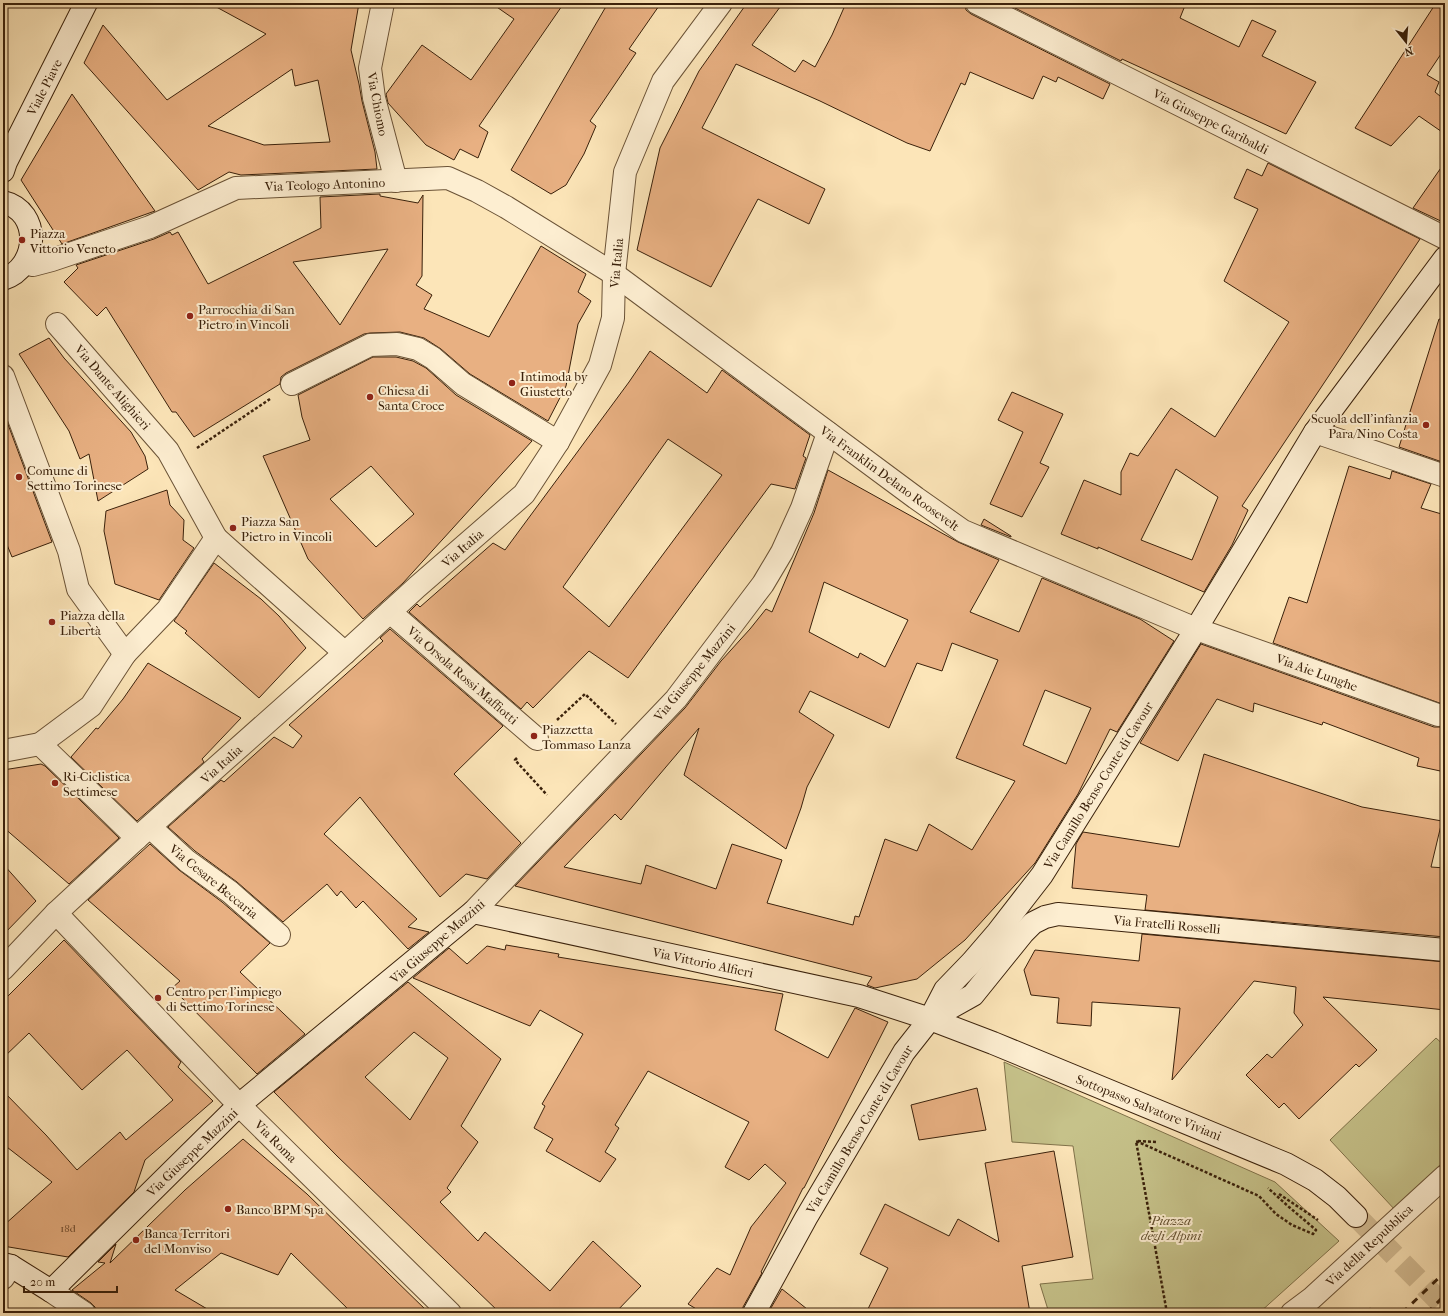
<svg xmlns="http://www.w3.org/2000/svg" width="1448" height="1316" viewBox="0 0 1448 1316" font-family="'IM FELL French Canon',serif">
	<rect width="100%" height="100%" fill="#fce5b8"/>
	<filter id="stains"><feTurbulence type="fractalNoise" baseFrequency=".005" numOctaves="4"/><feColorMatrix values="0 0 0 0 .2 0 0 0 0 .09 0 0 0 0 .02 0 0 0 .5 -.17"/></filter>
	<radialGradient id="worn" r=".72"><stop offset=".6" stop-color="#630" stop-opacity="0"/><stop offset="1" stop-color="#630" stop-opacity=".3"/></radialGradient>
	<g fill="#c6c28a" stroke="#80724a">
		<path d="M1436 1038 1445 1046V1163L1396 1211 1330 1140Z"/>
		<path d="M1004 1062 1275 1182 1339 1241 1259 1313H1049L1040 1284 1093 1279 1073 1146 1012 1142Z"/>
	</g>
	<g fill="#e8b082" stroke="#3a210b" fill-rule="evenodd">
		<path d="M209 3H359L351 50 359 84 362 101 375 152 377 169 241 175 229 172 198 190 84 63 103 25 167 100 266 34ZM292 69 295 86 318 80 330 142 264 145 208 126Z"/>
		<path d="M491 3H564L479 126 488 132 478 158 460 149 454 160 426 145 388 103 386 94 422 45 471 80 514 19Z"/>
		<path d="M608 3H661L629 49 636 53 590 121 596 126 584 154 566 185 551 194 511 170Z"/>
		<path d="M747 3H783L752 45 795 72 803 60 815 67 832 35 846 3H965L966 10 971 14 1110 84 1103 99 1058 77 1056 82 1043 76 1033 99 970 72 965 85 961 83 930 151 907 143 820 101 736 64 702 128 825 189 809 224 758 199 711 287 637 250 660 148 699 71Z"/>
		<path d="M1005 3H1186L1180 18 1239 47 1252 20 1276 31 1262 56 1316 82 1286 134 1122 59 1121 61Z"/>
		<path d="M1436 3H1445V48L1427 75 1439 82 1435 92 1445 100V134L1419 116 1391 146 1355 128Z"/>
		<path d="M72 94 155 211 62 244 21 180Z"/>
		<path d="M1445 162V223L1413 208Z"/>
		<path d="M1268 163 1420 239 1242 506 1248 510 1232 545 1204 592 1098 547V549L1061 534 1084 480 1121 495V472L1130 453 1138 456 1171 408 1215 437 1289 322 1224 281 1258 209 1234 198 1247 169 1262 176ZM1176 469 1218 497 1192 560 1141 540Z"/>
		<path d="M380 194V196L418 203 423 195 422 276 416 285 432 295 424 309 489 337 541 246 586 274 578 292 591 301 578 324 566 386 548 421 470 374 441 349 424 338 400 332 370 333 364 334 286 373 281 377 280 384 194 437 176 412H172L106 307 97 316 64 282 78 268 76 265 154 239 170 232 172 235 178 232 208 284 321 228 320 197ZM388 249 340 325 293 262Z"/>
		<path d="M1439 319 1445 320V463L1399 447Z"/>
		<path d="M49 338 64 358 131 432 145 456 148 469 98 501 89 454 80 459 69 431 19 354Z"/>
		<path d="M650 351 707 393 722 370 810 435 803 456 806 458 795 489 771 484 628 678 589 651 533 708 527 702 521 709 409 612 417 604 420 607 493 543 505 550 629 382ZM668 439 722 475 609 627 563 587Z"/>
		<path d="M373 357H396L413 361 426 368 456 395 532 441 403 583 363 619 308 559 263 456 310 440 302 417 298 395ZM371 466 414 514 376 547 330 499Z"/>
		<path d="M1012 392 1063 414 1040 463 1049 467 1022 517 990 504 1023 432 998 420Z"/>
		<path d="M3 411 52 542 12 557 3 535Z"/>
		<path d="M1349 466 1390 479 1392 471 1431 484 1421 508 1445 515V705L1273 643 1289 597 1307 603Z"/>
		<path d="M828 470 958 542 999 560 970 612 1019 632 1042 578 1140 619 1174 641 1117 732 1110 729 1078 794 1035 863 965 940 917 979 875 988 867 985 872 977 515 886 685 708 721 661 750 629 766 609 772 612 814 513ZM824 582 908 620 885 667 860 653 858 658 809 632ZM952 643 998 660 956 758 1015 781 972 850 929 824 917 851 885 839 859 917 855 916 853 925 767 903 782 860 732 844 716 889 646 865 641 884 564 867 615 814 621 820 699 728 684 775 786 849 801 808 807 787 834 735 799 712 810 691 889 728 917 663 942 671ZM1045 690 1091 708 1066 764 1023 745Z"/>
		<path d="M167 490 170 505 184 520 183 540 194 548 159 600 115 584 104 531 106 511Z"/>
		<path d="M984 519 1011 536V537L981 525Z"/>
		<path d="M214 563 261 599 279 616 306 648 259 698 185 633 187 631 174 621Z"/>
		<path d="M390 629 503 726 454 774 521 843 487 879 466 874 440 897 360 797 324 834 417 919 408 927 429 932 408 949 363 901 356 908 341 891 337 896 327 884 283 922 237 882 195 851 168 827 221 780 224 782 274 737 293 748 302 736 289 725 383 641 380 638Z"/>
		<path d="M1201 644 1434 727H1440L1445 725V772L1417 766 1419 758 1323 722 1322 725 1254 703 1253 712 1217 699 1178 761 1140 743Z"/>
		<path d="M148 663 241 718 202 759 204 762 137 821 71 757 96 728 98 729 123 699Z"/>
		<path d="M1204 754 1362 807 1442 821 1431 867 1445 868V937L1145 910 1147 895 1072 888 1076 844 1083 832 1179 847Z"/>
		<path d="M41 764 45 766 119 838 69 884 3 827V770Z"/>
		<path d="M150 844 179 870 222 902 270 943 240 972 305 1034 257 1074 172 988 180 981 88 900Z"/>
		<path d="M3 864 36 901 3 935Z"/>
		<path d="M1142 934 1445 962V1010L1323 997 1377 1050 1359 1067 1356 1064 1299 1119 1284 1103 1279 1108 1246 1075 1267 1054 1272 1058 1303 1025 1294 1013 1296 987 1254 981 1172 1080 1180 1008 1092 1002 1091 1026 1057 1023 1059 998 1031 995 1024 970 1035 950 1139 961Z"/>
		<path d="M64 940 181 1062 178 1067 213 1101 145 1160 134 1192 68 1257 3 1246V1226L52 1182 3 1144V1091L46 1135 77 1170 120 1132 126 1140 173 1100 127 1050 82 1090 29 1033 3 1058V1001Z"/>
		<path d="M506 945 559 954 558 957 783 994 775 1030 828 1058 855 1008 888 1022 804 1188H803L761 1272 762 1273 743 1307 742 1313H703L688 1304 717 1268 730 1275 751 1227 786 1183 765 1164 749 1180 725 1167 749 1122 648 1071 615 1125 619 1128 605 1152 616 1159 600 1182 546 1151 553 1139 534 1128 545 1106 542 1104 583 1034 540 1010 530 1026 413 978 449 948 467 964 487 946 505 950Z"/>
		<path d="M408 982 501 1059 461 1126 478 1142 447 1188 451 1192 440 1202 478 1241 485 1232 550 1291 593 1241 641 1286 615 1313H500L337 1156 274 1092ZM414 1032 448 1058 410 1120 365 1077Z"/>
		<path d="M977 1088 986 1130 919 1140 911 1105Z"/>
		<path d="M243 1139 307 1194 429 1313H352L291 1253 278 1275 221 1253 175 1290 214 1313H96L95 1307 91 1303 72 1290 105 1263 98 1262 116 1244 110 1263 185 1190Z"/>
		<path d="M1054 1151 1073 1257 1022 1266 1030 1313H866L888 1268 860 1254 885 1204 949 1236 958 1219 999 1242 985 1163Z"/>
		<path d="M782 1289 812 1313H768Z"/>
	</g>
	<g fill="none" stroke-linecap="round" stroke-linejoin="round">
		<path stroke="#d5be95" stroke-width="22" stroke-dasharray="22 11" stroke-linecap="butt" d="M1356 1216 1445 1307"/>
		<g stroke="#6a5236" stroke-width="24">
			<g id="street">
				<path d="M383 3 370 68 374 98 396 181"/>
				<path d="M977 3 1445 238"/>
				<path d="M25 263 33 265 52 260 150 227 236 188 448 178 477 191 506 207 614 274 916 498 963 531 1196 629 1438 715"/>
				<path d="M3 376 69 551 78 589 125 654"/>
				<path d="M292 384 370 345 397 344 418 349 433 358 463 384 558 442"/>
				<path d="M1315 432 1445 476"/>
				<path d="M216 538 345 653"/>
				<path d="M390 612 537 739"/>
				<path d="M40 744 137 838"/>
				<path d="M3 751 40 744 91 706 125 654 168 609 216 538 168 451 57 324"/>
				<path d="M150 827 187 861 230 892 279 935"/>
				<path d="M473 912 676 699 763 584 782 552 802 508 828 433"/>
				<path d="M56 913 239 1105 450 1313"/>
				<path d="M3 969 56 913 137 838 345 653 417 587 524 494 558 442 600 365 613 318 614 274 625 172 663 81 721 3"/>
				<path d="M3 1278 11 1266"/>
				<path d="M51 1291 84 1313"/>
				<path d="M1292 1313 1312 1298 1445 1176"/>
			</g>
		</g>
		<g stroke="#3a210b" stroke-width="24">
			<g id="secondary">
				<path d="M3 171 6 162 86 3"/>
				<path d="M3 202C42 211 39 268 3 279"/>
				<path d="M930 1019 973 995 1023 933 1033 923 1045 917 1058 914 1445 950"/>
				<path d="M3 1264 11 1266 51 1291 239 1105 473 912 859 996 930 1019 993 1043 1286 1164 1315 1180 1337 1197 1356 1216"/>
				<path d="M754 1313 806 1218 904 1052 930 1019 945 990 972 962 997 933 1042 875 1196 629 1315 432 1445 258"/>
			</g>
		</g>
		<g stroke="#3a210b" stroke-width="2.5" stroke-dasharray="3 2" stroke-linecap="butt">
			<path d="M197 448 270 399"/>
			<path d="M557 720 585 694 616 724"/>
			<path d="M517 758 515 760 547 795"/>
			<path d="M1138 1141 1157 1142"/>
			<path d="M1279 1194 1318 1220"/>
			<path d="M1167 1313 1136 1141 1259 1196 1276 1214 1292 1225 1313 1234 1316 1230 1289 1207 1268 1188"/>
			<path d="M1365 1313 1370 1309 1374 1313"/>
		</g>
		<use href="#street" stroke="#fdeed1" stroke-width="22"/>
		<use href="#secondary" stroke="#fdeed1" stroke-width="22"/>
		<g stroke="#3a210b" stroke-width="3" stroke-dasharray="7 7" stroke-linecap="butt">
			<path d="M1402 1313 1445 1272"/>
			<path d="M1427 1313 1445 1295"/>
		</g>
	</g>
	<g fill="#8f2418" stroke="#fdeed1" stroke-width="1.5">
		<circle cx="22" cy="240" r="4"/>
		<circle cx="190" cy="316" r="4"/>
		<circle cx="512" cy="383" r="4"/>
		<circle cx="370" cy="397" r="4"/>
		<circle cx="1426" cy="425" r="4"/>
		<circle cx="19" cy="477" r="4"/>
		<circle cx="233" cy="528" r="4"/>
		<circle cx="52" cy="622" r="4"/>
		<circle cx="534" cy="736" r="4"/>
		<circle cx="55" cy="783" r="4"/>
		<circle cx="158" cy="998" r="4"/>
		<circle cx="228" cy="1209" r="4"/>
		<circle cx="136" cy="1240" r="4"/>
	</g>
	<g text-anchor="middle" stroke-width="4" stroke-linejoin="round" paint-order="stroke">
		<g font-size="11" fill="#664529">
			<text x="68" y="1232">18d</text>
		</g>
		<g font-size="13" fill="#3a210b" stroke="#fdeed1">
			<text transform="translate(44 87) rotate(-63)" y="5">Viale Piave</text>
			<text transform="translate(378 104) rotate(79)" y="5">Via Chiomo</text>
			<text transform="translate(1211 121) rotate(27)" y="5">Via Giuseppe Garibaldi</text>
			<text transform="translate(325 184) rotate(-2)" y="5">Via Teologo Antonino</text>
			<text transform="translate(616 263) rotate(-85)" y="5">Via Italia</text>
			<text transform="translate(113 387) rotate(49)" y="5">Via Dante Alighieri</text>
			<text transform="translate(890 478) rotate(36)" y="5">Via Franklin Delano Roosevelt</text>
			<text transform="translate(462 548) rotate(-41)" y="5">Via Italia</text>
			<text transform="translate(694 672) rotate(-51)" y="5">Via Giuseppe Mazzini</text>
			<text transform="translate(1317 672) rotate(20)" y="5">Via Aie Lunghe</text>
			<text transform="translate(463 675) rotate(41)" y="5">Via Orsola Rossi Maffiotti</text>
			<text transform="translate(221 764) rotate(-42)" y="5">Via Italia</text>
			<text transform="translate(1098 785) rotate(-58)" y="5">Via Camillo Benso Conte di Cavour</text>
			<text transform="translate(214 881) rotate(39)" y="5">Via Cesare Beccaria</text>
			<text transform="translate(1167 924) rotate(5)" y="5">Via Fratelli Rosselli</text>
			<text transform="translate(437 941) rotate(-41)" y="5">Via Giuseppe Mazzini</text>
			<text transform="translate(703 962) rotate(12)" y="5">Via Vittorio Alfieri</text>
			<text transform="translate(1149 1107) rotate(22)" y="5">Sottopasso Salvatore Viviani</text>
			<text transform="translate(859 1129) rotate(-59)" y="5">Via Camillo Benso Conte di Cavour</text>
			<text transform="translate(276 1141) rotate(45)" y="5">Via Roma</text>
			<text transform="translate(192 1152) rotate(-44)" y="5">Via Giuseppe Mazzini</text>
			<text transform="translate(1369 1245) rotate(-43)" y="5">Via della Repubblica</text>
		</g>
		<g font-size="13" fill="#3a210b" stroke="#fdeed1" text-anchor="start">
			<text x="30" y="238">Piazza<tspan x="30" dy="15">Vittorio Veneto</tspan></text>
			<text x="198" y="314">Parrocchia di San<tspan x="198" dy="15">Pietro in Vincoli</tspan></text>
			<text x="520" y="381">Intimoda by<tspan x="520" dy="15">Giustetto</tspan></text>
			<text x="378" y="395">Chiesa di<tspan x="378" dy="15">Santa Croce</tspan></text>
			<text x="1418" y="423" text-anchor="end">Scuola dell'infanzia<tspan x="1418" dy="15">Para/Nino Costa</tspan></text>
			<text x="27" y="475">Comune di<tspan x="27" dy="15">Settimo Torinese</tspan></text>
			<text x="241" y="526">Piazza San<tspan x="241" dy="15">Pietro in Vincoli</tspan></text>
			<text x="60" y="620">Piazza della<tspan x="60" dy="15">Libertà</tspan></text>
			<text x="542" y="734">Piazzetta<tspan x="542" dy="15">Tommaso Lanza</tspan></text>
			<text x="63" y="781">Ri-Ciclistica<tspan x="63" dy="15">Settimese</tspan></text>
			<text x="166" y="996">Centro per l'impiego<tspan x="166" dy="15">di Settimo Torinese</tspan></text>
			<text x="236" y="1214">Banco BPM Spa</text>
			<text x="144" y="1238">Banca Territori<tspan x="144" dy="15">del Monviso</tspan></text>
		</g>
		<g font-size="13" font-style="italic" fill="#645131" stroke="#fdeed1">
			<text x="1171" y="1225">Piazza<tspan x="1171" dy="15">degli Alpini</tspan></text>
		</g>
	</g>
	<rect width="1448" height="1316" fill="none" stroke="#fce5b8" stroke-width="16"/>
	<rect x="4" y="4" width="1440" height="1308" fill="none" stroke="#3a210b" stroke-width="2"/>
	<rect x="8" y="8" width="1432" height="1300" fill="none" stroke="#3a210b"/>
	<g transform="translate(1406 42) rotate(163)" stroke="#fdeed1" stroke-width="3" paint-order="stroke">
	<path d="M0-3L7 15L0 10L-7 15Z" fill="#3a210b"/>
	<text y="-6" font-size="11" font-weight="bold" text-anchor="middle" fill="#3a210b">N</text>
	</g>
	<path d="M24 1286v6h93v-6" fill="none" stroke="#3a210b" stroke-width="2"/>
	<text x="30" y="1286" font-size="12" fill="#3a210b" stroke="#fdeed1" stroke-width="3" paint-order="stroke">20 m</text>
	<rect width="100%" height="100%" filter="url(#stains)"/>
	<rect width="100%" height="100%" fill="url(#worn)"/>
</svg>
